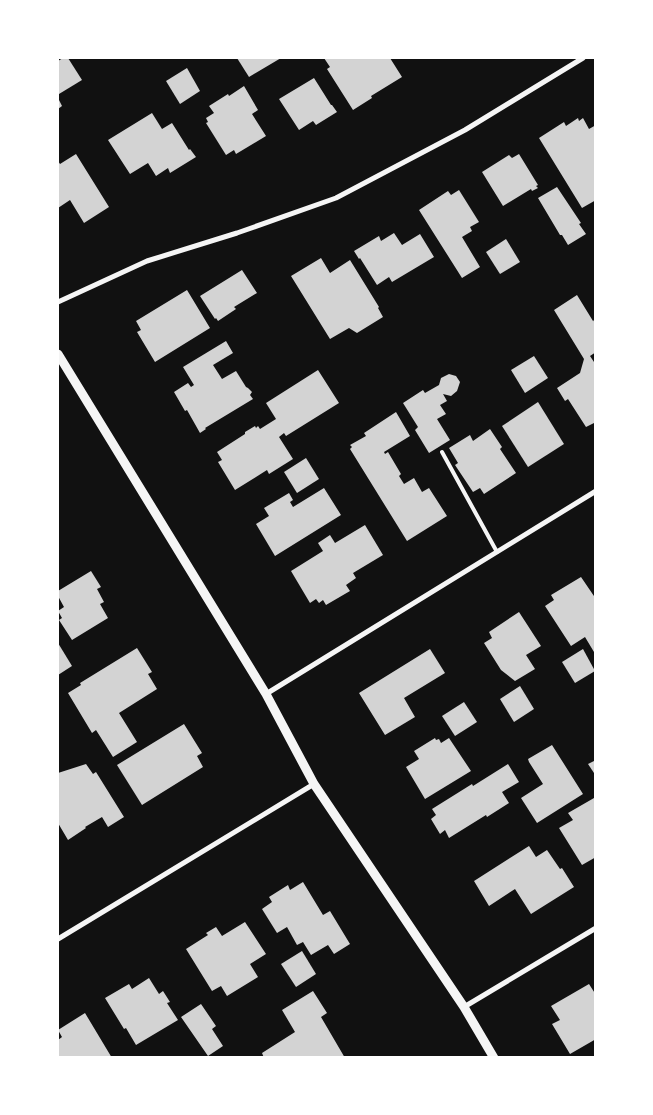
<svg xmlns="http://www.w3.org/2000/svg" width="653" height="1115" viewBox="0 0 653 1115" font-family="'Exo 2',sans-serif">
	<rect width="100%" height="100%" fill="#111"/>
	<g fill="#d3d3d3">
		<path d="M63 58H68L82 80 59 94 58 92V61Z"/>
		<path d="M237 58H281L249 77Z"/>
		<path d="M324 58H390L402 77 371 96 372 98 353 110 327 69 330 67Z"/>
		<path d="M187 68 200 91 180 104 166 81Z"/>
		<path d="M314 78 331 105H332L337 112 316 125 313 121 299 130 279 99Z"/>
		<path d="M244 86 258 110 252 114 266 136 236 154 234 150 226 155 206 123 208 122 206 118 214 113 209 106 228 94 229 96Z"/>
		<path d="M58 98 62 106 58 109Z"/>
		<path d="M152 113 162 129 172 123 189 150 190 149 196 157 170 173 168 168 156 176 148 163 130 174 108 140Z"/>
		<path d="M578 118 579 121 583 118 589 129 596 125V200L582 208 539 138 564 122 566 126Z"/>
		<path d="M76 154 109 207 84 223 70 200 58 208V161L60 164Z"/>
		<path d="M519 154 538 185 536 186 538 188 532 191 531 189 503 206 482 172 509 155 512 158Z"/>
		<path d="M557 187 581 223 579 224 586 234 568 245 562 235H560L538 198Z"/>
		<path d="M459 190 479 222 470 227 472 231 462 237 480 267 462 278 419 210 448 191 451 195Z"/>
		<path d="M394 233 402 245 420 234 434 257 392 282 389 277 377 285 360 258 359 259 354 251 379 236 381 241Z"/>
		<path d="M506 239 520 262 500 274 486 252Z"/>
		<path d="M321 258 330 273 350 260 379 307 378 308 383 317 357 333 349 328 330 339 291 276Z"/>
		<path d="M242 270 257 293 234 307 236 309 218 321 216 318 215 319 200 296Z"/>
		<path d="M187 290 210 328 155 362 137 332 141 330 136 321Z"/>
		<path d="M577 295 593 321V320L596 324V352L590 356 596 365V422L586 427 568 399 565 401 557 388 580 373 584 359 554 310Z"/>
		<path d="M226 341 233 353 213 365 222 379 236 371 246 387 248 388 252 392 250 395 253 399 205 428 206 429 200 433 187 410 185 411 174 392 188 383 191 387 194 385 183 367Z"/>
		<path d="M534 356 548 378 525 393 511 370Z"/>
		<path d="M318 370 339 403 286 436 284 433 279 437 293 459 269 474 267 470 235 490 218 462 222 460 217 452 245 434V432L255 426 256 428 258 426 260 429 276 419 266 403Z"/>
		<path d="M449 374 456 376 460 382 457 391 451 396 443 394 447 401 440 405 446 414 437 419 450 440 429 453 415 430 418 427 403 403 423 390 425 393 439 385 441 378Z"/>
		<path d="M538 402 564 444 528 467 502 426Z"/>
		<path d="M396 412 410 436 384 452 385 454 388 452 401 474 399 476 404 484 414 478 422 492 429 488 447 516 407 541 350 449 352 447 350 445 366 436 364 433Z"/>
		<path d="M490 429 502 447 500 449 516 473 484 494 480 488 473 492 455 465 458 463 449 448 470 435 473 441Z"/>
		<path d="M306 458 319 479 297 493 284 472Z"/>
		<path d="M324 488 341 515 275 556 256 524 269 516 264 508 289 493 293 500 290 502 293 507Z"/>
		<path d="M365 525 383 555 353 573 356 578 346 585 350 591 326 605 323 600 319 603 316 599 310 603 291 571 323 551 318 543 330 535 335 543Z"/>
		<path d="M91 571 101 587 97 589 104 602 100 604 108 618 72 640 59 620 62 618 58 611 64 607 58 596V591Z"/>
		<path d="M581 577 596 599V651L594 652 585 637 571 646 545 606 554 600 551 595Z"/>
		<path d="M519 612 541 646 526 655 535 669 515 681 501 670 484 643 492 638 489 632Z"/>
		<path d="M58 643 72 666 58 675Z"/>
		<path d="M137 648 152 672 148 674 157 689 119 713 137 742 113 757 96 730 92 733 68 693 81 685 80 683Z"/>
		<path d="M430 649 445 673 404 698 415 717 385 735 359 693Z"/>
		<path d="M583 649 595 671 575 683 562 662Z"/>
		<path d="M520 686 534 709 514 722 500 699Z"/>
		<path d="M464 702 477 722 455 736 442 716Z"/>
		<path d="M184 724 202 753 197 756 203 767 142 805 117 765Z"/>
		<path d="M435 738 436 740 439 739 441 743 449 738 471 771 425 799 406 767 419 759 414 751Z"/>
		<path d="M552 745 583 794 537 823 521 798 543 784 529 762 528 759Z"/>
		<path d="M596 760V776L588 764Z"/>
		<path d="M86 764 93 774 96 772 124 817 108 827 102 817 85 827 86 828 68 840 58 823V773Z"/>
		<path d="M508 764 519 782 502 792 509 803 487 817 486 815 449 838 445 830 440 834 431 819 436 815 432 809 472 784 473 786Z"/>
		<path d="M594 798 596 800V849L594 850 596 852V857L582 865 559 828 573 820 568 813Z"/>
		<path d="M529 846 536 857 547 850 560 869 562 868 574 887 531 914 515 889 489 906 474 881Z"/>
		<path d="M303 882 323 915 330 911 350 944 334 954 328 945 311 955 303 942 297 945 287 927 277 933 262 909 272 902 269 897 288 885 290 890Z"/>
		<path d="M245 922 266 954 250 964 258 977 227 996 221 986 212 991 186 949 208 935 206 933 216 927 222 936Z"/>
		<path d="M302 951 316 974 296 987 281 964Z"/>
		<path d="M149 978 159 994 163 991 170 1002 167 1003 178 1020 136 1045 126 1028 124 1029 105 998 129 984 132 989Z"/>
		<path d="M589 984 596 995V1039L570 1054 552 1024 560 1020 551 1006Z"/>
		<path d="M313 991 327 1013 321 1017 345 1058H264L262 1053 295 1032 282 1010Z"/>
		<path d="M201 1004 216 1026 212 1029 223 1046 208 1056 181 1017Z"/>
		<path d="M85 1013 112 1058H60L58 1054V1040L62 1037 58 1030Z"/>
	</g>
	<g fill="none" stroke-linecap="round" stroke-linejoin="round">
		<path stroke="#f5f5f5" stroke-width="4" d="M442 452 497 552"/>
		<g stroke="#f5f5f5" stroke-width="5">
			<path d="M58 302 147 261 237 233 336 198 465 130 583 58"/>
			<path d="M266 694 596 491"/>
			<path d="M58 939 314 784"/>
			<path d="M464 1007 596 928"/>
		</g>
		<path stroke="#f5f5f5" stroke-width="9" d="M58 354 266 694 314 784 464 1007 494 1058"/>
	</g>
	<rect width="653" height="1115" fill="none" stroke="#ffffff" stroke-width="118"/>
</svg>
